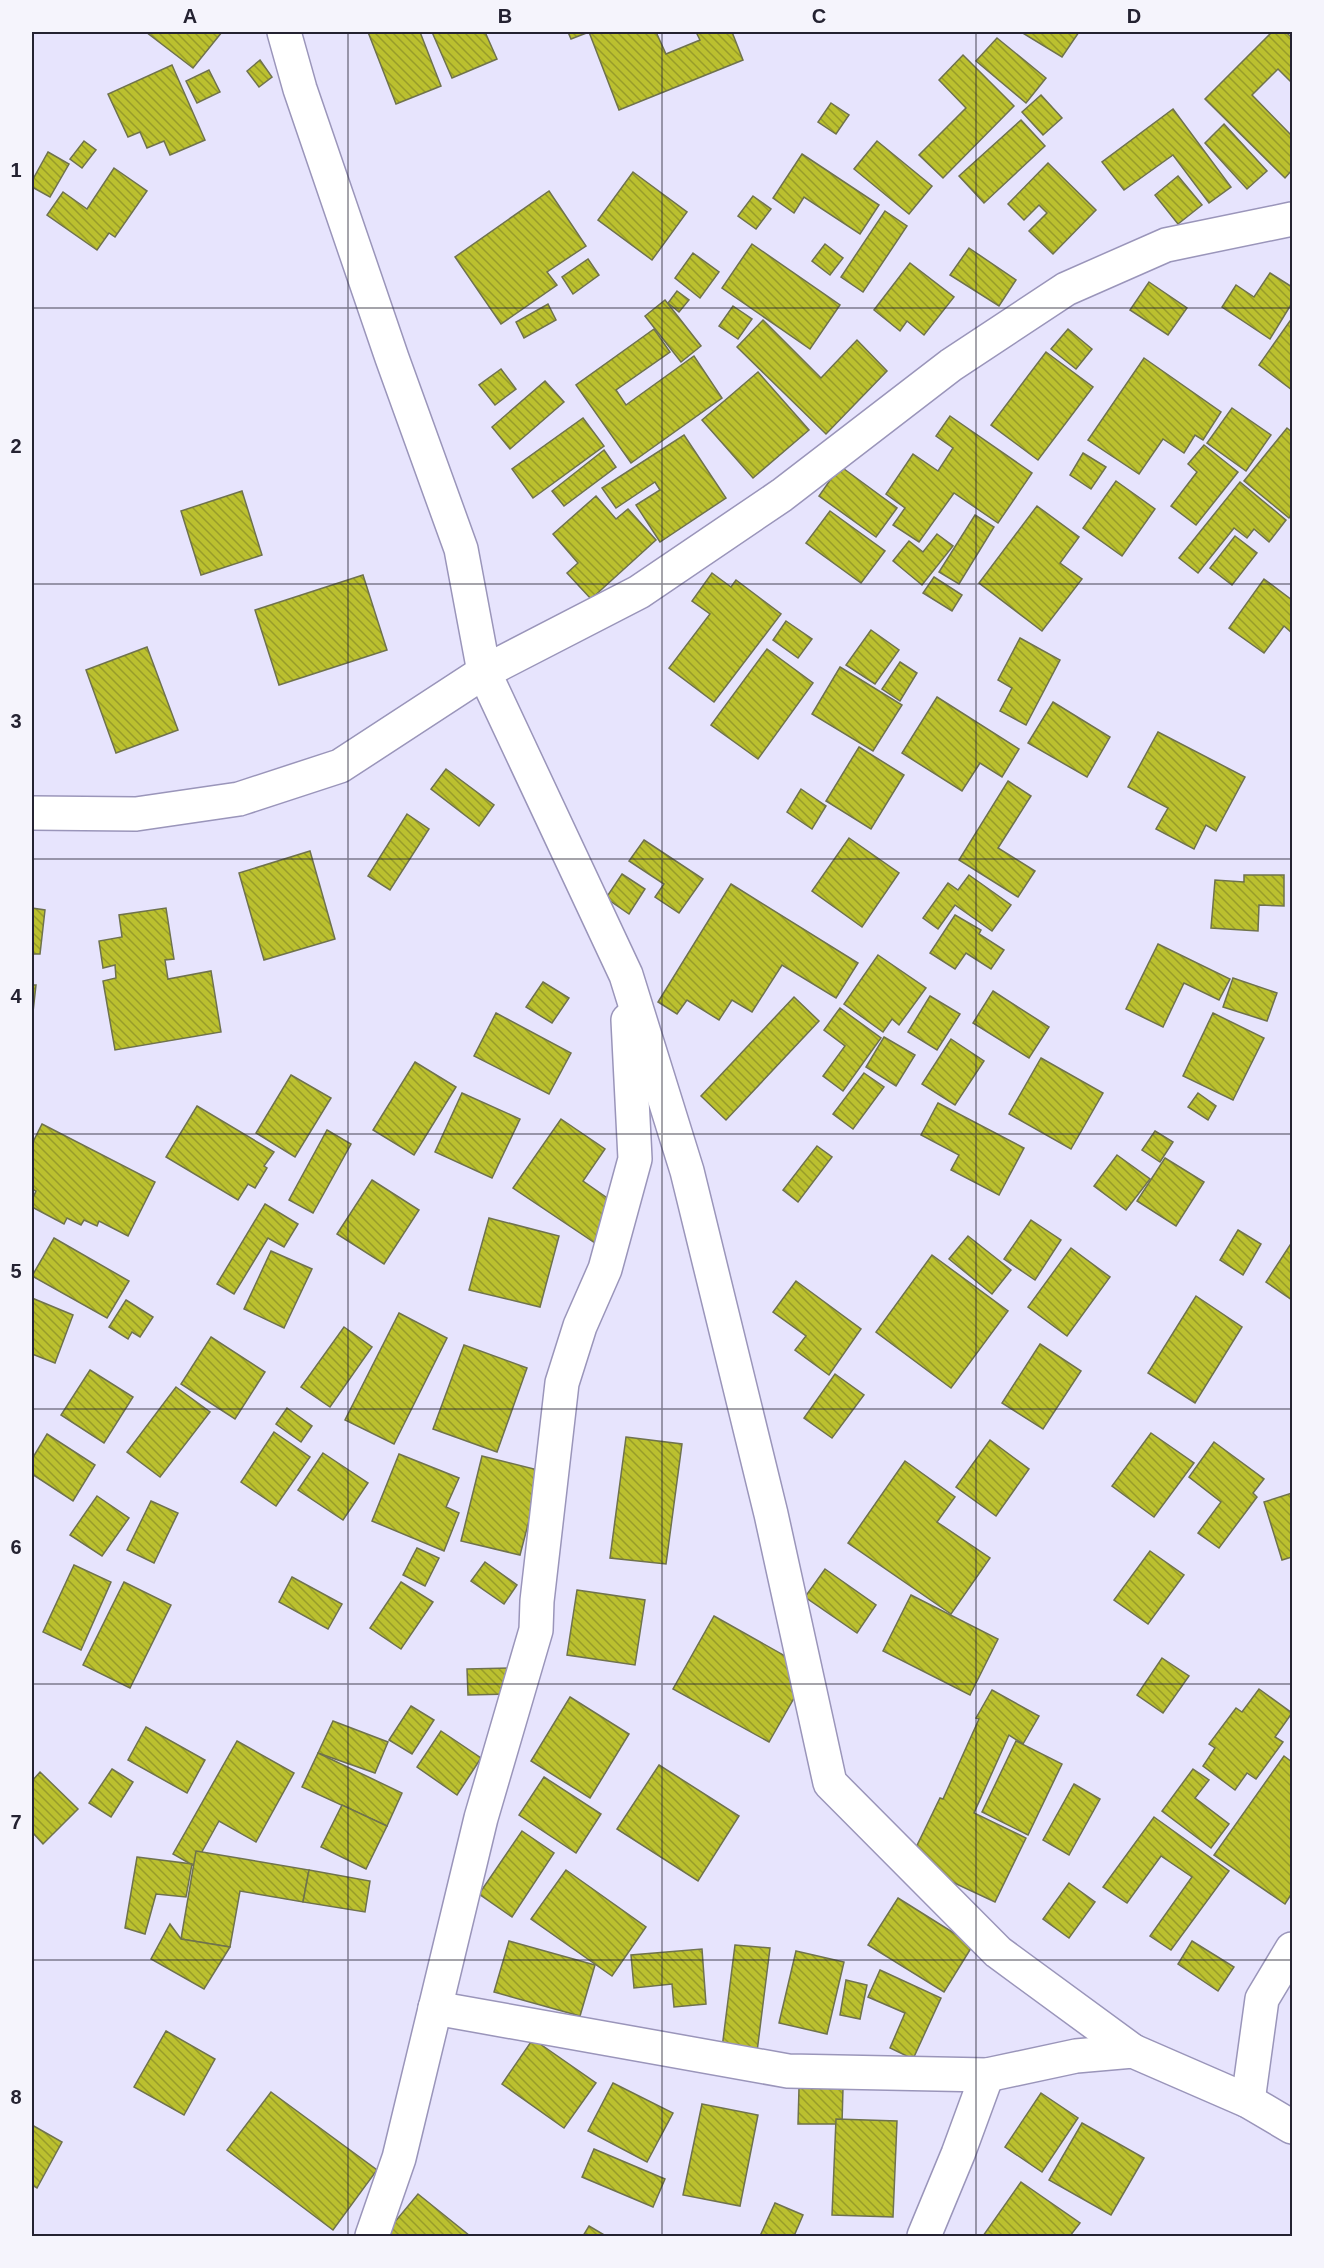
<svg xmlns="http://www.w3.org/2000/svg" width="1324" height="2268" viewBox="0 0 1324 2268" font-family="Arial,sans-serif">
	<defs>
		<pattern id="building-back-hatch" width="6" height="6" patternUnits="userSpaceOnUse" patternTransform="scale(1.5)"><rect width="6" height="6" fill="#bbc02f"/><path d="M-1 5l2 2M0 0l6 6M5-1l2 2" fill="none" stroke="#989c29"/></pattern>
	</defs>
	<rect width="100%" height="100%" fill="#e7e4fd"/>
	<g fill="url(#building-back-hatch)" stroke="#6f724d" stroke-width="1.5">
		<path d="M146 32H222L193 68Z"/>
		<path d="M368 32H420L441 86 396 104Z"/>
		<path d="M432 32H485L497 59 452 78Z"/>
		<path d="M568 32H589L571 39Z"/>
		<path d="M589 32H656L666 54 700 40 696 32H732L743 60 619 110Z"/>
		<path d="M1021 32H1079L1062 57Z"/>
		<path d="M1272 32H1286L1292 38V83L1278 69 1252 95 1292 136V170L1285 178 1205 99Z"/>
		<path d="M997 38 1046 78 1026 103 976 61Z"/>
		<path d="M963 55 1014 106 943 178 919 155 966 108 939 80Z"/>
		<path d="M260 60 272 77 259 87 247 71Z"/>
		<path d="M172 65 205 140 170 155 164 141 147 148 140 132 128 137 108 94Z"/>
		<path d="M209 70 220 92 197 103 186 81Z"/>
		<path d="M1041 95 1062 118 1043 135 1022 112Z"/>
		<path d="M831 103 849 115 836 134 818 122Z"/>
		<path d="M1173 109 1231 187 1209 203 1173 155 1124 190 1102 162Z"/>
		<path d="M1021 120 1045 146 984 203 959 176Z"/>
		<path d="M1224 124 1267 171 1247 189 1205 143Z"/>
		<path d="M84 141 96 150 82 168 70 159Z"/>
		<path d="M877 141 932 186 909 214 854 169Z"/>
		<path d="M48 152 69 164 50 197 32 187V181Z"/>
		<path d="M802 154 879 205 860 234 804 197 794 213 773 198Z"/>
		<path d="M1048 163 1096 210 1053 254 1029 231 1047 213 1039 205 1024 220 1008 204Z"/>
		<path d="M114 168 147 191 115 237 109 233 97 250 47 215 63 192 87 209Z"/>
		<path d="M633 172 687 212 652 260 598 220Z"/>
		<path d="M1178 176 1202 205 1178 224 1155 195Z"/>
		<path d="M549 191 586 246 547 272 557 285 501 324 455 257Z"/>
		<path d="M753 196 771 209 756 229 738 216Z"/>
		<path d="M885 211 907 226 863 292 841 277Z"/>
		<path d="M752 244 840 305 810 349 722 288Z"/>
		<path d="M825 244 843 258 830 275 812 261Z"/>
		<path d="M969 248 1016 280 999 306 950 275Z"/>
		<path d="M693 253 719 272 700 298 675 278Z"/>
		<path d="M588 259 599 275 573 294 562 277Z"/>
		<path d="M910 263 954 297 924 335 907 321 900 331 874 310Z"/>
		<path d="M1270 273 1292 287V303L1270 339 1222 307 1236 285 1254 297Z"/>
		<path d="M1149 282 1187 308 1168 335 1130 310Z"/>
		<path d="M677 291 689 300 679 312 668 303Z"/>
		<path d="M665 300 701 346 681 362 645 316Z"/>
		<path d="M548 304 556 320 524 338 516 322Z"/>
		<path d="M733 306 752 319 738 339 719 326Z"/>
		<path d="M1292 318V390L1259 365Z"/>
		<path d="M763 320 821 378 857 340 887 371 826 434 737 347Z"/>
		<path d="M654 329 670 352 616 390 626 405 694 356 722 398 631 463 576 385Z"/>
		<path d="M1068 329 1092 349 1076 369 1051 349Z"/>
		<path d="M1046 352 1093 387 1038 460 991 425Z"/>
		<path d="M1144 358 1221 412 1203 440 1195 435 1184 453 1163 439 1139 474 1088 440Z"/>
		<path d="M501 369 516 389 495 405 479 385Z"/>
		<path d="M758 372 809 430 753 478 702 420Z"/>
		<path d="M545 381 564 402 510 449 492 427Z"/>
		<path d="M1232 408 1271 435 1246 471 1207 443Z"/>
		<path d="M950 416 1032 473 998 523 954 493 919 542 893 525 905 508 886 494 913 454 938 471 953 448 936 436Z"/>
		<path d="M583 418 604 446 533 498 512 469Z"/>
		<path d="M1287 428 1292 432V514L1289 518 1244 481Z"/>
		<path d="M684 435 726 498 660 542 636 505 660 490 655 482 616 508 602 488Z"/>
		<path d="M1204 445 1238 472 1196 525 1171 506 1197 472 1188 464Z"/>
		<path d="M604 450 616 467 564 506 552 491Z"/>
		<path d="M1083 453 1106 467 1091 489 1070 475Z"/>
		<path d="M840 466 897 508 876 537 819 496Z"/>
		<path d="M1116 481 1155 509 1122 556 1083 528Z"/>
		<path d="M1240 482 1286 520 1269 542 1254 529 1247 538 1234 528 1198 573 1179 558Z"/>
		<path d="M242 491 262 555 201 575 181 511Z"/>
		<path d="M596 496 616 519 628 509 656 540 591 599 567 573 578 563 553 534Z"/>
		<path d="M1037 506 1079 537 1060 563 1082 579 1042 631 979 583Z"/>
		<path d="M830 511 885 551 861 583 806 543Z"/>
		<path d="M975 515 994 527 959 584 939 572Z"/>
		<path d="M937 534 953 546 922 585 893 561 909 541 923 552Z"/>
		<path d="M1235 536 1257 553 1232 585 1210 568Z"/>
		<path d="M712 573 731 587 736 580 781 614 714 702 669 668 710 614 692 601Z"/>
		<path d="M363 575 387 650 279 685 255 610Z"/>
		<path d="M934 577 962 595 952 611 923 593Z"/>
		<path d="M1264 579 1292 600V633L1284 626 1264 653 1229 628Z"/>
		<path d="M786 621 812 639 798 658 773 640Z"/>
		<path d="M871 630 899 650 875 684 846 665Z"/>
		<path d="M1020 638 1060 660 1026 725 1000 711 1012 688 998 680Z"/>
		<path d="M147 647 178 730 116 753 86 670Z"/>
		<path d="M767 649 813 683 758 759 711 725Z"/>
		<path d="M900 662 917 673 900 701 882 689Z"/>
		<path d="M840 667 902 705 873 751 812 714Z"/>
		<path d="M937 697 1019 749 1002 777 980 763 962 791 902 753Z"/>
		<path d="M1053 702 1110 737 1087 777 1028 743Z"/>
		<path d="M1158 732 1245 777 1216 831 1206 825 1194 849 1156 829 1168 808 1128 787Z"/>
		<path d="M859 747 904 775 871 829 826 801Z"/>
		<path d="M446 769 494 805 479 826 431 789Z"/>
		<path d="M1008 781 1031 796 998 848 1035 871 1018 897 959 860Z"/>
		<path d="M801 789 826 806 812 829 787 812Z"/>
		<path d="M407 814 429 829 390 890 368 876Z"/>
		<path d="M849 838 899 873 862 927 812 891Z"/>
		<path d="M644 840 703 879 679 913 655 897 664 884 629 861Z"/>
		<path d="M310 851 335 939 264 960 239 873Z"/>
		<path d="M622 874 645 889 629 914 606 898Z"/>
		<path d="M969 875 1011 905 992 931 955 905 938 929 923 918 948 883 958 890Z"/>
		<path d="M1244 875H1284V906L1259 905 1258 931 1211 928 1215 880 1244 882Z"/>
		<path d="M731 884 858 963 836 998 782 965 752 1012 732 1000 719 1020 687 1000 677 1014 658 1002Z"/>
		<path d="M32 908 45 910 40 954H32Z"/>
		<path d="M166 908 174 959 165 960 168 979 211 971 221 1032 115 1050 103 981 116 978 115 965 103 968 99 941 122 937 119 915Z"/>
		<path d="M955 915 981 930 979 934 1004 950 991 969 966 953 955 969 930 953Z"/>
		<path d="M1158 944 1230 979 1219 1000 1184 983 1163 1027 1126 1009Z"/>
		<path d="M878 955 926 988 899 1025 892 1019 883 1032 844 1004Z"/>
		<path d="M1233 978 1277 993 1267 1021 1223 1007Z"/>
		<path d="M543 982 569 998 552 1023 526 1007Z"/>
		<path d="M32 985H36L32 1021Z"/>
		<path d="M993 991 1049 1027 1029 1058 973 1023Z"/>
		<path d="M930 996 960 1014 937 1050 908 1032Z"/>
		<path d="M794 997 819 1021 726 1120 701 1096Z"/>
		<path d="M840 1008 881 1038 843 1091 823 1076 845 1046 824 1030Z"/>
		<path d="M496 1013 571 1053 549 1094 474 1056Z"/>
		<path d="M1213 1013 1264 1038 1233 1100 1183 1076Z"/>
		<path d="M884 1037 915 1055 896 1086 866 1067Z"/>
		<path d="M951 1039 984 1061 955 1105 922 1084Z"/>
		<path d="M1041 1058 1103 1093 1071 1149 1009 1114Z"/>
		<path d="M415 1062 456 1087 414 1155 373 1130Z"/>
		<path d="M864 1073 884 1087 853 1129 833 1114Z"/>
		<path d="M291 1075 331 1098 295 1157 256 1133Z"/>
		<path d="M462 1093 520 1119 492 1178 435 1152Z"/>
		<path d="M1198 1093 1216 1106 1208 1120 1188 1107Z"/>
		<path d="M938 1103 1024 1148 999 1195 951 1170 959 1155 921 1135Z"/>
		<path d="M197 1106 274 1152 264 1166 267 1168 255 1188 248 1184 238 1200 166 1157Z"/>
		<path d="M561 1119 605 1149 583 1181 620 1207 595 1243 513 1188Z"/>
		<path d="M42 1124 155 1182 128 1236 99 1221 97 1226 84 1220 81 1225 67 1218 64 1224 32 1207V1200L36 1191 32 1189V1144Z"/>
		<path d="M327 1130 351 1144 313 1213 289 1200Z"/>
		<path d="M1155 1131 1173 1142 1160 1162 1142 1150Z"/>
		<path d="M817 1146 832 1157 798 1202 783 1190Z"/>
		<path d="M1117 1155 1150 1179 1126 1210 1094 1186Z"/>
		<path d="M1165 1158 1204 1182 1176 1226 1137 1201Z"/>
		<path d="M372 1180 419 1210 384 1264 337 1234Z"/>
		<path d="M265 1204 298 1224 284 1247 268 1238 234 1294 217 1284Z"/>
		<path d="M489 1218 559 1236 540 1307 469 1290Z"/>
		<path d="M1031 1220 1061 1240 1035 1280 1004 1259Z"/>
		<path d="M1238 1230 1261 1244 1243 1275 1220 1260Z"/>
		<path d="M968 1236 1011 1270 992 1294 949 1259Z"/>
		<path d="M54 1238 129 1281 107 1318 32 1276Z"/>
		<path d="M1292 1242V1300L1266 1282Z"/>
		<path d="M1071 1248 1110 1277 1067 1336 1028 1307Z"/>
		<path d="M271 1251 312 1269 284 1328 244 1309Z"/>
		<path d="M932 1255 1008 1311 951 1388 876 1332Z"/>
		<path d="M796 1281 861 1329 829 1375 795 1350 806 1336 773 1312Z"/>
		<path d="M1196 1296 1242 1327 1195 1403 1148 1373Z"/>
		<path d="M32 1298 73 1315 55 1363 32 1354Z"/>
		<path d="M126 1300 153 1317 140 1337 132 1332 128 1339 109 1327Z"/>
		<path d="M399 1313 447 1338 394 1444 345 1420Z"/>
		<path d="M344 1327 372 1347 330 1407 301 1387Z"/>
		<path d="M211 1337 265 1372 235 1419 181 1384Z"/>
		<path d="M1040 1344 1081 1371 1043 1429 1002 1403Z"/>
		<path d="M464 1345 527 1368 497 1452 433 1429Z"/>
		<path d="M90 1370 133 1397 104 1443 61 1415Z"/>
		<path d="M835 1374 864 1395 832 1438 804 1418Z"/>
		<path d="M176 1387 210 1412 160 1477 127 1452Z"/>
		<path d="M287 1408 312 1426 301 1442 276 1424Z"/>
		<path d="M274 1432 310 1457 276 1506 241 1482Z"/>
		<path d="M1151 1433 1194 1463 1154 1517 1112 1486Z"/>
		<path d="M47 1434 95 1465 73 1501 32 1474V1459Z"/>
		<path d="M626 1437 682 1444 666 1564 610 1558Z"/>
		<path d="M990 1440 1029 1469 996 1516 956 1487Z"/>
		<path d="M1214 1442 1264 1479 1253 1493 1257 1497 1219 1548 1198 1533 1221 1502 1189 1477Z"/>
		<path d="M323 1453 368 1483 343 1520 298 1490Z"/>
		<path d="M399 1454 459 1478 446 1507 459 1513 444 1551 372 1521Z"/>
		<path d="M482 1456 542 1471 520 1555 461 1541Z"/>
		<path d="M905 1461 955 1497 937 1522 990 1558 951 1614 848 1543Z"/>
		<path d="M1292 1493V1557L1282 1560 1264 1502Z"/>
		<path d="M97 1496 129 1518 102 1556 70 1535Z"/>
		<path d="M151 1501 178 1513 154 1563 127 1550Z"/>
		<path d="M417 1548 439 1558 425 1586 403 1575Z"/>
		<path d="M1150 1551 1184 1575 1148 1624 1114 1600Z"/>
		<path d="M485 1562 517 1585 504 1604 471 1581Z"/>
		<path d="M74 1565 111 1582 81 1650 43 1632Z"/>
		<path d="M825 1569 876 1605 857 1633 805 1597Z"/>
		<path d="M292 1577 342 1604 328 1629 279 1602Z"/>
		<path d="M124 1582 171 1605 130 1688 83 1665Z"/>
		<path d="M401 1582 433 1602 401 1649 370 1628Z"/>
		<path d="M577 1590 645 1600 635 1665 567 1655Z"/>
		<path d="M911 1595 998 1639 970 1695 883 1651Z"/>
		<path d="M714 1616 810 1670 769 1742 673 1689Z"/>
		<path d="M1162 1658 1189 1676 1163 1713 1137 1695Z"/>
		<path d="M514 1668 515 1694 468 1695 467 1669Z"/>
		<path d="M1259 1689 1292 1713 1275 1737 1283 1742 1256 1779 1247 1773 1235 1790 1203 1766 1215 1748 1209 1744 1236 1708 1242 1712Z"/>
		<path d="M992 1690 1039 1716 1023 1744 1009 1735 974 1813 1026 1838 995 1902 909 1862 940 1798 943 1799 979 1719 976 1718Z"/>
		<path d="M570 1697 629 1734 590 1798 531 1761Z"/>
		<path d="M411 1706 434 1720 412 1754 389 1740Z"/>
		<path d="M333 1721 388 1742 375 1773 318 1753Z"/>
		<path d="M146 1727 205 1760 187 1793 128 1760Z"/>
		<path d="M441 1731 481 1758 457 1795 417 1767Z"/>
		<path d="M237 1741 294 1773 256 1842 219 1821 194 1866 173 1854Z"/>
		<path d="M1016 1741 1062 1764 1028 1835 982 1812Z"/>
		<path d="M318 1753 402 1793 387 1826 302 1787Z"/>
		<path d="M1284 1756 1292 1762V1893L1285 1904 1214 1855Z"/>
		<path d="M659 1765 739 1816 698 1881 617 1829Z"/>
		<path d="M112 1769 133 1782 111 1817 89 1803Z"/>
		<path d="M1193 1769 1209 1780 1195 1798 1229 1824 1211 1848 1162 1811Z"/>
		<path d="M40 1772 78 1809 43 1844 32 1832V1781Z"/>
		<path d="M544 1777 601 1814 576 1853 519 1815Z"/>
		<path d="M1074 1784 1100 1799 1069 1855 1043 1840Z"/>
		<path d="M342 1805 387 1826 366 1869 321 1847Z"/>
		<path d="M1154 1817 1229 1871 1171 1950 1150 1936 1192 1877 1161 1856 1127 1903 1103 1887Z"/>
		<path d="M522 1831 554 1853 512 1917 479 1894Z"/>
		<path d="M196 1851 309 1870 303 1902 240 1891 230 1947 181 1939Z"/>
		<path d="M137 1857 192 1864 186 1897 156 1894 145 1934 125 1928Z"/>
		<path d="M309 1870 370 1881 365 1912 303 1902Z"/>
		<path d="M566 1870 646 1927 612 1976 531 1919Z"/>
		<path d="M1069 1883 1095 1902 1069 1938 1043 1919Z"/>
		<path d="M898 1898 973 1945 944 1992 868 1945Z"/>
		<path d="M170 1924 181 1939 230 1947 204 1989 151 1959Z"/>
		<path d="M509 1941 595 1965 580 2016 494 1992Z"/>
		<path d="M1192 1941 1234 1967 1218 1991 1178 1964Z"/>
		<path d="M735 1945 770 1948 757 2052 722 2048Z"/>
		<path d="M702 1949 706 2004 674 2007 672 1984 634 1988 631 1955Z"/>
		<path d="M796 1951 844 1962 827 2034 779 2023Z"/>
		<path d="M880 1970 941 1998 913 2059 890 2048 905 2013 868 1997Z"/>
		<path d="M846 1980 867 1985 860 2019 840 2015Z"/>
		<path d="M166 2031 215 2059 184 2115 134 2087Z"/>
		<path d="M533 2039 596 2083 564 2128 502 2084Z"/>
		<path d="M613 2083 673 2113 647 2162 588 2131Z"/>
		<path d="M799 2088H843L842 2124H798Z"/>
		<path d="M271 2092 377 2170 333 2230 227 2150Z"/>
		<path d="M1041 2093 1078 2118 1042 2172 1005 2147Z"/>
		<path d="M702 2104 758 2115 740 2206 683 2195Z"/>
		<path d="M836 2119 897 2121 893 2217 832 2215Z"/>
		<path d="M1082 2123 1144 2158 1111 2215 1049 2180Z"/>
		<path d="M32 2125 62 2142 37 2188 32 2185Z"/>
		<path d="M594 2149 665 2179 653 2207 582 2177Z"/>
		<path d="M1021 2182 1080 2223 1070 2236H983Z"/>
		<path d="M418 2194 470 2236 384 2235Z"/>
		<path d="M775 2203 803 2215 794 2236H760Z"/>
		<path d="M589 2226 606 2236H583Z"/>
	</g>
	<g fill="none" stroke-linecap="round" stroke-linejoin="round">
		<g stroke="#9a95ba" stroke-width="36">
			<g id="minor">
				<path d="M284 32 300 89 392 358 461 549 484 672 626 975 687 1171 771 1514 830 1783 998 1952 1133 2051"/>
				<path d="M32 813 136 814 239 799 340 766 484 672 639 592 782 495 951 365 1066 289 1166 245 1292 219"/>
				<path d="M435 2008 788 2071 987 2075 1076 2056 1133 2051 1248 2101 1292 2127"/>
				<path d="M1248 2101 1262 1999 1292 1949"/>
				<path d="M372 2236 399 2158 481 1818 536 1630 537 1601 562 1383 580 1326 605 1269 635 1159 628 1020"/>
				<path d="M924 2236 958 2154 987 2075"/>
			</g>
		</g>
		<use href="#minor" stroke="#fff" stroke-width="33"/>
	</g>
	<path fill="none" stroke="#242231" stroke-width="1.5" stroke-opacity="0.55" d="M348 32V2236M662 32V2236M976 32V2236M32 308H1292M32 584H1292M32 859H1292M32 1134H1292M32 1409H1292M32 1684H1292M32 1960H1292"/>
	<rect width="1324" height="2268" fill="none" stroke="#f5f4fc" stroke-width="66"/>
	<rect x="33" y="33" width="1258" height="2202" fill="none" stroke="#242231" stroke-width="2"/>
	<g font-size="20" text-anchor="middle" font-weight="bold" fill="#242231">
		<text x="190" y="23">A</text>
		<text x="505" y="23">B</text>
		<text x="819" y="23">C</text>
		<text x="1134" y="23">D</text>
		<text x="16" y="177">1</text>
		<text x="16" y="453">2</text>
		<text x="16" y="728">3</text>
		<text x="16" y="1003">4</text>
		<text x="16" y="1278">5</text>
		<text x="16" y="1554">6</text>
		<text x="16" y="1829">7</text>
		<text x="16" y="2104">8</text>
	</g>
</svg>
